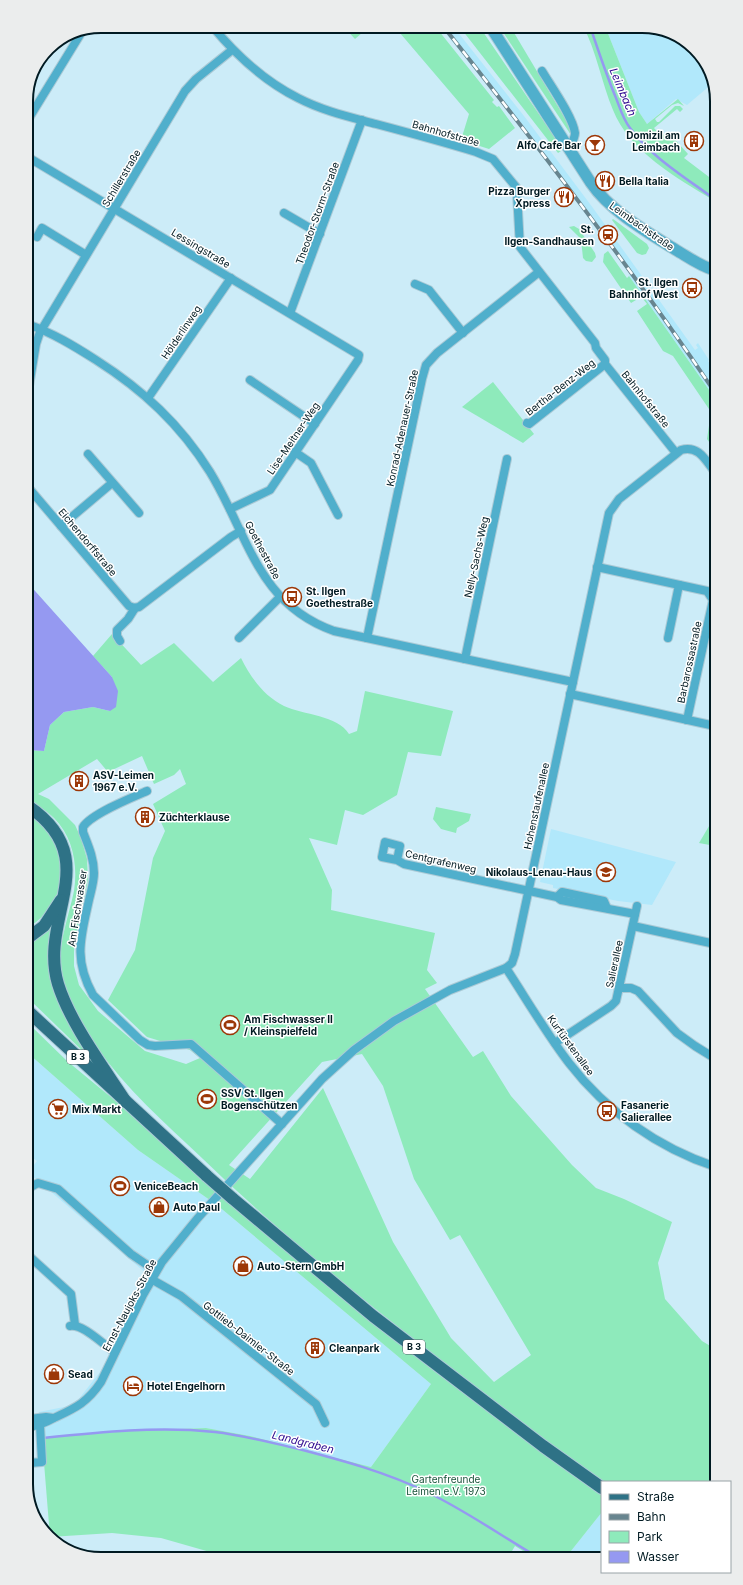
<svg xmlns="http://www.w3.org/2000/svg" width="743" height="1585" viewBox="0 0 743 1585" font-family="Inter,sans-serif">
	<rect width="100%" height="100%" fill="#ccecf8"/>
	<g fill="#b1e8fb">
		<path d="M440 26H453L524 116 593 208 695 350 698 348 696 345 698 343 709 360 708 361 714 369V397L629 276 631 275 584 212 538 149Z"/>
		<path d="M605 26H647L688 41 713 76V83L687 105 676 99 647 124 639 112Z"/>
		<path d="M551 829 676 862 652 905 618 901 553 888V885L540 882Z"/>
		<path d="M29 1054 138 1150 217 1205 431 1384 371 1467 250 1436 206 1428 127 1431 42 1438 39 1412 74 1405 100 1372 115 1345 148 1275 29 1173V1171L37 1161 29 1155Z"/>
		<path d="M602 1512V1555L567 1556Z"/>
	</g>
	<g fill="#8eeabb" fill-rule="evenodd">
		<path d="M343 26H370L355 39Z"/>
		<path d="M394 26H435L494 100 492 102 497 107 499 106 515 128 489 149 461 140 469 114Z"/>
		<path d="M459 26H479L562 148 559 149 561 151 558 153Z"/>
		<path d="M499 26H510L566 120 571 130V135Z"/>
		<path d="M583 26H605L639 112 647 124 678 99 684 106 678 103 672 105 655 119 657 122H659L675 106H680L683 109 680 112 677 109 654 128 661 136 663 134 665 136 669 133 688 154 684 158 713 180V200C677 178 629 151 613 110 602 84 596 50 583 26Z"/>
		<path d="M613 219 647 244 649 248 646 254 642 255 637 253 612 220Z"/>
		<path d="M574 226 579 229 595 253 596 257 592 262 586 261 583 258 581 239 569 227Z"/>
		<path d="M608 251 627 278 629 276 714 397V449L707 439 711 412 673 356 663 351 637 311 647 304 636 290 632 293 636 300 631 303 603 262 604 254Z"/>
		<path d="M493 382 534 434 523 443 462 407Z"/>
		<path d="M112 634 141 665 174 643 213 682 241 658C251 678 264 696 284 706 303 715 338 715 349 734L357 731 365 691 453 711 441 756 408 752 397 795 363 815 345 810 337 845 309 838 332 890 331 910 435 933 427 970 437 983 425 989 473 1057 483 1051 511 1096 572 1165 596 1188 624 1199 672 1222 658 1263 665 1299 702 1341 717 1350V1482H602L576 1464C449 1366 319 1271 203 1159 165 1123 126 1089 96 1046 80 1022 61 992 60 963 60 938 69 915 74 891 78 865 73 837 54 818 47 811 37 805 28 800V750L44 751 50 725 64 712 93 707 110 711 112 677 93 656ZM142 756 154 784 174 775 180 769 186 784 153 804 165 831 153 858 135 950 108 1000 147 1037 190 1050 200 1058 186 1064 145 1051 98 1011 79 985 74 966V952L75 939 88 880 87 859 81 838 75 825 49 799 38 794 97 759 108 772ZM362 1054 383 1086 414 1179 450 1240 460 1235 531 1355 494 1382 451 1338 393 1242 323 1088 250 1179 229 1165 322 1062Z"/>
		<path d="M436 807 471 814 469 821 457 828 456 833 441 829 433 819Z"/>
		<path d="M28 814C38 821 51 831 56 843 61 855 63 872 60 886 57 899 41 922 28 927Z"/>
		<path d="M715 816V846L699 843Z"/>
		<path d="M55 924 50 943 48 961 50 979 57 997 95 1063 29 999 28 943 45 928Z"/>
		<path d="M29 1024 67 1061 112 1098 223 1198 368 1320 442 1377 602 1496V1512L567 1556H531L515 1546 509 1556 231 1558 161 1538 112 1533 50 1537 42 1438 127 1431 206 1428 250 1436 371 1467 431 1384 217 1205 138 1150 29 1054Z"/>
	</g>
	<path fill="#9599f1" d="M27 582 112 677 118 691 116 707 110 711 93 707 64 712 50 725 44 751 28 750Z"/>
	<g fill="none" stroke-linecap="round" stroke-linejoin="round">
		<g stroke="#9599f1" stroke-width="2.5">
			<path d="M590 26C598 50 606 74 616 98 620 108 623 119 630 128 650 156 686 178 713 198"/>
			<path d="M43 1438C100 1432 158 1426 215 1432 242 1435 268 1442 295 1448 341 1460 386 1472 429 1493 466 1511 500 1535 536 1556"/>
		</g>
		<g stroke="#abcad6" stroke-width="10">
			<g id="minor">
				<path d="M212 26C236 55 264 81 298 98 323 111 350 117 376 124 410 133 443 142 476 152L493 159 516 187 517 193 520 247 595 343 596 348 605 360V364L676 453"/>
				<path d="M542 71C551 86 573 117 575 133 575 138 572 143 569 148"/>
				<path d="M26 123 83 30"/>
				<path d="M26 156 359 355 358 360 270 490 230 509"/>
				<path d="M284 213 320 234"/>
				<path d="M37 237 42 228 86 255"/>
				<path d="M415 284 429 290 463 333"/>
				<path d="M290 313 362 120"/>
				<path d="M27 324C53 333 74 346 96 360 143 390 180 424 210 472 248 534 257 604 334 631L573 682"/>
				<path d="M42 329 185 91 196 79 232 50"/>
				<path d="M250 380 315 424"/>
				<path d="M27 398 36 344 41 329"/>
				<path d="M148 398 231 278"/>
				<path d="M527 423 529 424 605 364"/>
				<path d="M295 452 311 463 338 515"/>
				<path d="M88 454 139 513"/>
				<path d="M27 486 129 606 134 608 139 607 231 537 241 531"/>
				<path d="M61 526 112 483"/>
				<path d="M597 567 707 591 713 600 687 720"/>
				<path d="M707 629 715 631"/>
				<path d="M239 638 280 597"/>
				<path d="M367 638 422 379 426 365 437 353 539 272"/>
				<path d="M668 638 679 585"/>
				<path d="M120 641 117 636V630L128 619 135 608"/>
				<path d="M465 659 507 459"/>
				<path d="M570 694 715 726"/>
				<path d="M147 791C133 797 91 814 83 827V832C88 845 94 858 94 873 94 882 91 891 89 900 81 937 73 959 93 995L140 1040 148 1045 155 1046 191 1044 282 1124"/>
				<path d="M397 860 400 846 385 842 382 857 397 860 404 864 557 897 561 900 635 914"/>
				<path d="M557 897 562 892 604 901 607 908"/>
				<path d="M633 926 715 944"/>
				<path d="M506 968C527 1000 546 1033 569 1063 606 1111 658 1148 716 1167"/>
				<path d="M619 988H631L638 991 677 1033 695 1046 716 1059"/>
				<path d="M555 1043 611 1006 616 1001 637 906"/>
				<path d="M29 1188 38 1183 58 1189 131 1254 156 1271"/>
				<path d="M29 1256 71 1294 75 1325"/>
				<path d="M151 1279 181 1296 316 1404 325 1423"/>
				<path d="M70 1326C84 1324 103 1345 115 1352"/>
				<path d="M30 1419 46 1417 53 1418"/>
				<path d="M30 1427C40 1425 45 1423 54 1418 75 1408 87 1403 101 1382L143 1295 162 1262 197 1219 322 1079 354 1050 394 1021 450 990 506 968 512 963 515 954 609 513 619 499 681 450C698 445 705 459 714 471"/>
				<path d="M30 1463 42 1462 40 1425"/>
			</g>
		</g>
		<g stroke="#abcad6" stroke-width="13">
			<path id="tertiary" d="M490 26 591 183C610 211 647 232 676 250 688 257 700 266 714 270"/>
		</g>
		<g stroke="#abcad6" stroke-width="14">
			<g id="primary">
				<path d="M28 806C106 859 38 917 58 984 70 1023 104 1068 126 1102"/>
				<path d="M28 938 44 926 61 900"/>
				<path d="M29 1012 207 1176"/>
				<path d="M232 1198 373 1316 543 1446 602 1488"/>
			</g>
		</g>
		<use href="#minor" stroke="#50afcc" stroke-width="8"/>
		<use href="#tertiary" stroke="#50afcc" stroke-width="11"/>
		<use href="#primary" stroke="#2e7286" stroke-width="12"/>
		<g stroke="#68858f" stroke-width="4">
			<path id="rail" d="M443 26C537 145 629 265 714 391"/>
		</g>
		<use href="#rail" stroke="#fff" stroke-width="2.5" stroke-dasharray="8" stroke-linecap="butt"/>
		<g stroke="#abcad6" stroke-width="14" stroke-linecap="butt">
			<path id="primary-bridge" d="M207 1176 232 1198"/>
		</g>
		<use href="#primary-bridge" stroke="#2e7286" stroke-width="12"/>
	</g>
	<defs>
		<g id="building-ring" transform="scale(1)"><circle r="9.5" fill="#fff" stroke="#9c3707" stroke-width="1.5"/><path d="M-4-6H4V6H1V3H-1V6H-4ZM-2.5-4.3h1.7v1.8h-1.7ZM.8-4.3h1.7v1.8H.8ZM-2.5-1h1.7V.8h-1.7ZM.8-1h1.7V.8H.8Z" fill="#9c3707"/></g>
		<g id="bar-ring" transform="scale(1)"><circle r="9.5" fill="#fff" stroke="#9c3707" stroke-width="1.5"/><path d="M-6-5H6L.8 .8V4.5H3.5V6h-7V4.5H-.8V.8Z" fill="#9c3707"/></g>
		<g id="restaurant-ring" transform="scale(1)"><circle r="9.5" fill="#fff" stroke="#9c3707" stroke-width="1.5"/><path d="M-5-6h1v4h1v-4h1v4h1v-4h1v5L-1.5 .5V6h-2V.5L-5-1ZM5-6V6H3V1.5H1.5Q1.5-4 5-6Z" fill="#9c3707"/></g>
		<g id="station-ring" transform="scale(1)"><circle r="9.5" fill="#fff" stroke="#9c3707" stroke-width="1.5"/><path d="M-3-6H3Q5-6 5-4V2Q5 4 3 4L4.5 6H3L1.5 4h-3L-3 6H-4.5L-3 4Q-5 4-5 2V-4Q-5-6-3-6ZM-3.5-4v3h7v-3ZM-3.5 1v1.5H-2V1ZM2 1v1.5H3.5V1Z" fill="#9c3707"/></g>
		<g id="bus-ring" transform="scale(1)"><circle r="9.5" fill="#fff" stroke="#9c3707" stroke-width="1.5"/><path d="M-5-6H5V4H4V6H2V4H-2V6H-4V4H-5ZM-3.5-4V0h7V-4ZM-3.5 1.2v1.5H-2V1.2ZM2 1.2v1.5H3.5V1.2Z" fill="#9c3707"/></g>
		<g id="school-ring" transform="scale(1)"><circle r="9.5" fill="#fff" stroke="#9c3707" stroke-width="1.5"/><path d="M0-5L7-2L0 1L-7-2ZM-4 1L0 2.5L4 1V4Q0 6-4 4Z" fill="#9c3707"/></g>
		<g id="stadium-ring" transform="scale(1)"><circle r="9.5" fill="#fff" stroke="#9c3707" stroke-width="1.5"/><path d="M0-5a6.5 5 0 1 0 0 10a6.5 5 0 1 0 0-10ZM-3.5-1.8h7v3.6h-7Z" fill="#9c3707"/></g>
		<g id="supermarket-ring" transform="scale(1)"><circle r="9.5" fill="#fff" stroke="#9c3707" stroke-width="1.5"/><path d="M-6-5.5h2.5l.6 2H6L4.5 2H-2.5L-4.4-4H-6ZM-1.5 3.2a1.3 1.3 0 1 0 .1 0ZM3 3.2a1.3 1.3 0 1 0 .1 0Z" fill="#9c3707"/></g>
		<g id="shop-ring" transform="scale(1)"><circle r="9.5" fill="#fff" stroke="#9c3707" stroke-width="1.5"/><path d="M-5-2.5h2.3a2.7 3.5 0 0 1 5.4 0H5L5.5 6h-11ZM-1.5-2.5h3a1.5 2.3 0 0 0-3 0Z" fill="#9c3707"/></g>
		<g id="hotel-ring" transform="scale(1)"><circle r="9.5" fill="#fff" stroke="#9c3707" stroke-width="1.5"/><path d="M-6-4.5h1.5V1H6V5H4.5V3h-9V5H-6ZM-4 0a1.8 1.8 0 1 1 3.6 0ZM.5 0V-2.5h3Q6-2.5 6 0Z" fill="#9c3707"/></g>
	</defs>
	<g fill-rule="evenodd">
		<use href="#building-ring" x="694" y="141"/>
		<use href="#bar-ring" x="595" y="145"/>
		<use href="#restaurant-ring" x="605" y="181"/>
		<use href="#restaurant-ring" x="564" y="197"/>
		<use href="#station-ring" x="608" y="235"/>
		<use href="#bus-ring" x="692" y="288"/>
		<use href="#bus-ring" x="292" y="597"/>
		<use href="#building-ring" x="79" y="781"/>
		<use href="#building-ring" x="145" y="817"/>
		<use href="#school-ring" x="606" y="872"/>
		<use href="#stadium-ring" x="230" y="1025"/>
		<use href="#stadium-ring" x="207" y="1099"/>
		<use href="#supermarket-ring" x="58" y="1109"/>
		<use href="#bus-ring" x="607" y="1111"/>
		<use href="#stadium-ring" x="120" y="1186"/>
		<use href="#shop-ring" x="159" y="1207"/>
		<use href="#shop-ring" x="243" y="1266"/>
		<use href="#building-ring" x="315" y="1348"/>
		<use href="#shop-ring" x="54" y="1374"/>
		<use href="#hotel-ring" x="133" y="1386"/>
	</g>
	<g text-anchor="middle" stroke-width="3" stroke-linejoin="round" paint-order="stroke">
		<g fill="#fff" stroke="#4c5f64" stroke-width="1">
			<rect x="67" y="1050" width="22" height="14" rx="3"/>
			<rect x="403" y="1340" width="22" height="14" rx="3"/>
		</g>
		<g font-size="9" font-weight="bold" fill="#001a22">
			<text x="78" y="1060">B 3</text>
			<text x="414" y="1350">B 3</text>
		</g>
		<g font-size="10" fill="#001a22" stroke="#fff">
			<text transform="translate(446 133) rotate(16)" y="4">Bahnhofstraße</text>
			<text transform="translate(121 178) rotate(-59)" y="4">Schillerstraße</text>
			<text transform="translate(317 213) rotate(-70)" y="4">Theodor-Storm-Straße</text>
			<text transform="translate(642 226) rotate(35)" y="4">Leimbachstraße</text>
			<text transform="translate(201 248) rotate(31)" y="4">Lessingstraße</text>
			<text transform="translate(181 332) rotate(-56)" y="4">Hölderlinweg</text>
			<text transform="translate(560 387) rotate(-38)" y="4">Bertha-Benz-Weg</text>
			<text transform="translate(646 399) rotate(51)" y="4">Bahnhofstraße</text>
			<text transform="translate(402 428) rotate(-78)" y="4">Konrad-Adenauer-Straße</text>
			<text transform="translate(293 438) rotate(-56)" y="4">Lise-Meitner-Weg</text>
			<text transform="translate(88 542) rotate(50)" y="4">Eichendorffstraße</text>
			<text transform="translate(263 550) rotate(62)" y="4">Goethestraße</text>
			<text transform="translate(476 557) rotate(-78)" y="4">Nelly-Sachs-Weg</text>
			<text transform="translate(689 662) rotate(-78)" y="4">Barbarossastraße</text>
			<text transform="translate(536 806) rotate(-78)" y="4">Hohenstaufenallee</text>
			<text transform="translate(441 861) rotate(13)" y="4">Centgrafenweg</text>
			<text transform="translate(77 908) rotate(-81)" y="4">Am Fischwasser</text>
			<text transform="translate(614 964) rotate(-78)" y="4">Salierallee</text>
			<text transform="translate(571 1045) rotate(54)" y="4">Kurfürstenallee</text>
			<text transform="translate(129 1305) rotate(-62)" y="4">Ernst-Naujoks-Straße</text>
			<text transform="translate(249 1338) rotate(38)" y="4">Gottlieb-Daimler-Straße</text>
		</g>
		<g font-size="10" font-weight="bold" fill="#001a22" stroke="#fff" text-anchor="start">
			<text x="680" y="139" text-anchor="end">Domizil am<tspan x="680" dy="12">Leimbach</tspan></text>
			<text x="581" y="149" text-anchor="end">Alfo Cafe Bar</text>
			<text x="619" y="185">Bella Italia</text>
			<text x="550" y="195" text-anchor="end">Pizza Burger<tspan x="550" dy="12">Xpress</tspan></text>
			<text x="594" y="233" text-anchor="end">St.<tspan x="594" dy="12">Ilgen-Sandhausen</tspan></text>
			<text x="678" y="286" text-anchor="end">St. Ilgen<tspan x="678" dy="12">Bahnhof West</tspan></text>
			<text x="306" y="595">St. Ilgen<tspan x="306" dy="12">Goethestraße</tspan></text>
			<text x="93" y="779">ASV-Leimen<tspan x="93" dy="12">1967 e.V.</tspan></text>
			<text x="159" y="821">Züchterklause</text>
			<text x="592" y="876" text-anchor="end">Nikolaus-Lenau-Haus</text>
			<text x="244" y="1023">Am Fischwasser II<tspan x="244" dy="12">/ Kleinspielfeld</tspan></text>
			<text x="221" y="1097">SSV St. Ilgen<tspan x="221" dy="12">Bogenschützen</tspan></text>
			<text x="621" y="1109">Fasanerie<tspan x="621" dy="12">Salierallee</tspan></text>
			<text x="72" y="1113">Mix Markt</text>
			<text x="134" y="1190">VeniceBeach</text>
			<text x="173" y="1211">Auto Paul</text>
			<text x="257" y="1270">Auto-Stern GmbH</text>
			<text x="329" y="1352">Cleanpark</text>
			<text x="68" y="1378">Sead</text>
			<text x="147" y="1390">Hotel Engelhorn</text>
		</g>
		<g font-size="10" fill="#185339" stroke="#fff">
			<text x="446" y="1483">Gartenfreunde<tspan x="446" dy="12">Leimen e.V. 1973</tspan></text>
		</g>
		<g font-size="11" font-style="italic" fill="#2d088f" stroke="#fff">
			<text transform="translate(623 92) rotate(67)" y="4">Leimbach</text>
			<text transform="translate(303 1442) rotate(14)" y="4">Landgraben</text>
		</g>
	</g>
	<path d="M0 0H743V1585H0ZM101 33H642A68 68 0 0 1 710 101V1484A68 68 0 0 1 642 1552H101A68 68 0 0 1 33 1484V101A68 68 0 0 1 101 33Z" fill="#ebeded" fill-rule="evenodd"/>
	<path fill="none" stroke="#001a22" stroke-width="2" d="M101 33H642A68 68 0 0 1 710 101V1484A68 68 0 0 1 642 1552H101A68 68 0 0 1 33 1484V101A68 68 0 0 1 101 33Z"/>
	<rect x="601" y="1481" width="130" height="92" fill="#ffffff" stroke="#99a3a7"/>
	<rect x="609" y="1494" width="20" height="6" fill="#2e7286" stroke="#99a3a7"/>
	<text x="637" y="1501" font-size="12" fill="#001a22">Straße</text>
	<rect x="609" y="1514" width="20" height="6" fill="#68858f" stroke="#99a3a7"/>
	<text x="637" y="1521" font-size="12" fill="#001a22">Bahn</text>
	<rect x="609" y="1531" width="20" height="12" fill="#8eeabb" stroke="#99a3a7"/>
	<text x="637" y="1541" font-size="12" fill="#001a22">Park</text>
	<rect x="609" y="1551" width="20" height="12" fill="#9599f1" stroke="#99a3a7"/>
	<text x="637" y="1561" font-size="12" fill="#001a22">Wasser</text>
</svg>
